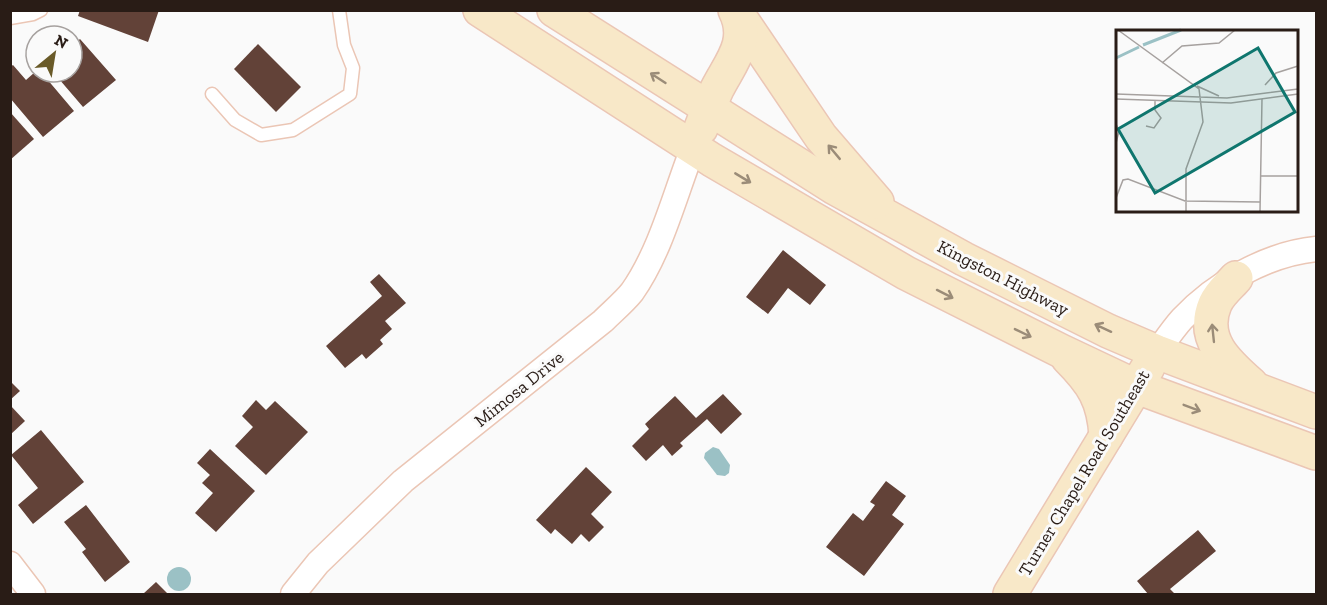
<svg xmlns="http://www.w3.org/2000/svg" width="1327" height="605" viewBox="0 0 1327 605" font-family="'Zilla Slab',serif">
	<rect width="100%" height="100%" fill="#fafafa"/>
	<g fill="#9bc1c5">
		<path d="M713 447 719 449 730 465 729 473 725 476 717 475 704 458 705 453Z"/>
		<circle cx="179" cy="579" r="12"/>
	</g>
	<g fill="#624238">
		<path d="M80 10H159L148 42 78 16Z"/>
		<path d="M80 39 116 80 83 107 53 72H72V46Z"/>
		<path d="M258 44 301 87 276 112 234 69Z"/>
		<path d="M13 65 26 80 35 72H41L74 111 43 137 10 98V67Z"/>
		<path d="M10 112 34 139 10 160Z"/>
		<path d="M783 250 826 285 810 305 788 288 768 314 746 297Z"/>
		<path d="M379 274 406 303 385 321 392 329 380 340 383 344 366 359 362 354 345 368 326 346 382 296 370 282Z"/>
		<path d="M10 381 20 391 10 400Z"/>
		<path d="M723 394 742 414 721 434 707 419 680 443 683 446 672 456 663 445 646 461 632 446 649 429 645 424 675 396 696 418Z"/>
		<path d="M256 400 266 410 275 401 308 432 266 475 235 446 253 427 242 416Z"/>
		<path d="M10 405 25 421 10 435Z"/>
		<path d="M41 430 84 482 33 524 18 505 38 488 11 455Z"/>
		<path d="M210 449 255 491 216 532 195 513 213 493 202 483 210 475 197 463Z"/>
		<path d="M586 467 612 492 591 514 604 527 589 542 581 534 572 544 555 529 551 534 536 520Z"/>
		<path d="M886 481 906 496 892 515 904 524 864 576 826 547 853 513 863 521 875 505 870 502Z"/>
		<path d="M86 505 130 562 105 582 82 552 86 549 64 522Z"/>
		<path d="M1198 530 1216 551 1170 589 1175 594H1148L1137 581Z"/>
		<path d="M156 582 168 594H143Z"/>
	</g>
	<g fill="none" stroke-linecap="round" stroke-linejoin="round">
		<g stroke="#ebc6b5" stroke-width="15">
			<g id="lane">
				<path d="M10 18 33 14 41 10"/>
				<path d="M212 94 235 120 261 135 293 130 350 94 353 68 344 45 339 10"/>
			</g>
		</g>
		<g stroke="#ebc6b5" stroke-width="27">
			<g id="street">
				<path d="M1157 352C1165 341 1173 329 1182 319 1216 283 1267 254 1316 249"/>
				<path d="M10 564 33 594"/>
				<path d="M293 594 318 563 403 481 603 321C612 312 624 302 632 292 661 251 675 194 693 148"/>
			</g>
		</g>
		<g stroke="#ebc6b5" stroke-width="36">
			<g id="secondary">
				<path d="M480 10 712 160 906 273 1063 352 1137 387 1316 453"/>
				<path d="M554 10 835 188 964 259 1108 331 1157 352 1316 412"/>
				<path d="M737 13 821 137 877 202"/>
				<path d="M701 128C706 115 711 102 717 89 730 63 751 42 735 10"/>
				<path d="M1236 278C1230 285 1219 294 1215 304 1200 339 1227 363 1251 384"/>
				<path d="M1068 358C1093 383 1104 400 1106 436"/>
				<path d="M1010 594 1148 367"/>
			</g>
		</g>
		<use href="#lane" stroke="#fff" stroke-width="12"/>
		<use href="#street" stroke="#fff" stroke-width="24"/>
		<use href="#secondary" stroke="#f8e8c8" stroke-width="33"/>
	</g>
	<defs><path id="oneway-shaft" d="M-6 0H5M1.5-3L5.5 0L1.5 3" fill="none" stroke-width="1.6" stroke-linecap="round" stroke-linejoin="round" transform="scale(1.5)"/></defs>
	<g stroke="#9b8c78">
		<use href="#oneway-shaft" transform="translate(658 78) rotate(-147)"/>
		<use href="#oneway-shaft" transform="translate(834 152) rotate(-130)"/>
		<use href="#oneway-shaft" transform="translate(743 178) rotate(31)"/>
		<use href="#oneway-shaft" transform="translate(945 294) rotate(27)"/>
		<use href="#oneway-shaft" transform="translate(1103 328) rotate(-155)"/>
		<use href="#oneway-shaft" transform="translate(1023 333) rotate(26)"/>
		<use href="#oneway-shaft" transform="translate(1213 333) rotate(-96)"/>
		<use href="#oneway-shaft" transform="translate(1192 408) rotate(21)"/>
	</g>
	<g text-anchor="middle" stroke-width="6" stroke-linejoin="round" paint-order="stroke">
		<g font-size="18" fill="#291c16" stroke="#fafafa">
			<text transform="translate(1003 278) rotate(27)" y="6">Kingston Highway</text>
			<text transform="translate(519 389) rotate(-39)" y="6">Mimosa Drive</text>
			<text transform="translate(1084 473) rotate(-59)" y="6">Turner Chapel Road Southeast</text>
		</g>
	</g>
	<g transform="translate(1116 30)">
		<rect width="182" height="182" fill="#fafafa"/>
		<path fill="none" stroke="#9bc1c5" stroke-width="3" d="M27 15 65 0M0 28 23 17"/>
		<path fill="none" stroke="#a6a19f" stroke-width="1.5" d="M2 0 83 59 87 92 70 139V181M46 33 66 16 103 13 119 0M149 55 160 43 182 36M81 56 103 66M0 64 111 68 182 59M0 69 115 73 182 64M0 94 3 101 0 113M30 96 38 98 45 88 39 80V70M144 146H182M0 168 7 150 12 149 69 171 144 172M144 181 146 69"/>
		<path fill="#0f766e" fill-opacity="0.15" stroke="#0f766e" stroke-width="3" d="M142 18 179 82 39 163 2 99Z"/>
		<rect width="182" height="182" fill="none" stroke="#291c16" stroke-width="3"/>
	</g>
	<rect width="1327" height="605" fill="none" stroke="#291c16" stroke-width="24"/>
	<g transform="translate(54 54) rotate(30)"><circle r="28" fill="#fafafa" stroke="#a6a19f" stroke-width="1.5"/>
	<path d="M0-4.5L10 22L0 15L-10 22Z" fill="#695a28"/>
	<text y="-9" font-size="16" font-weight="bold" text-anchor="middle" fill="#291c16">N</text>
	</g>
</svg>
